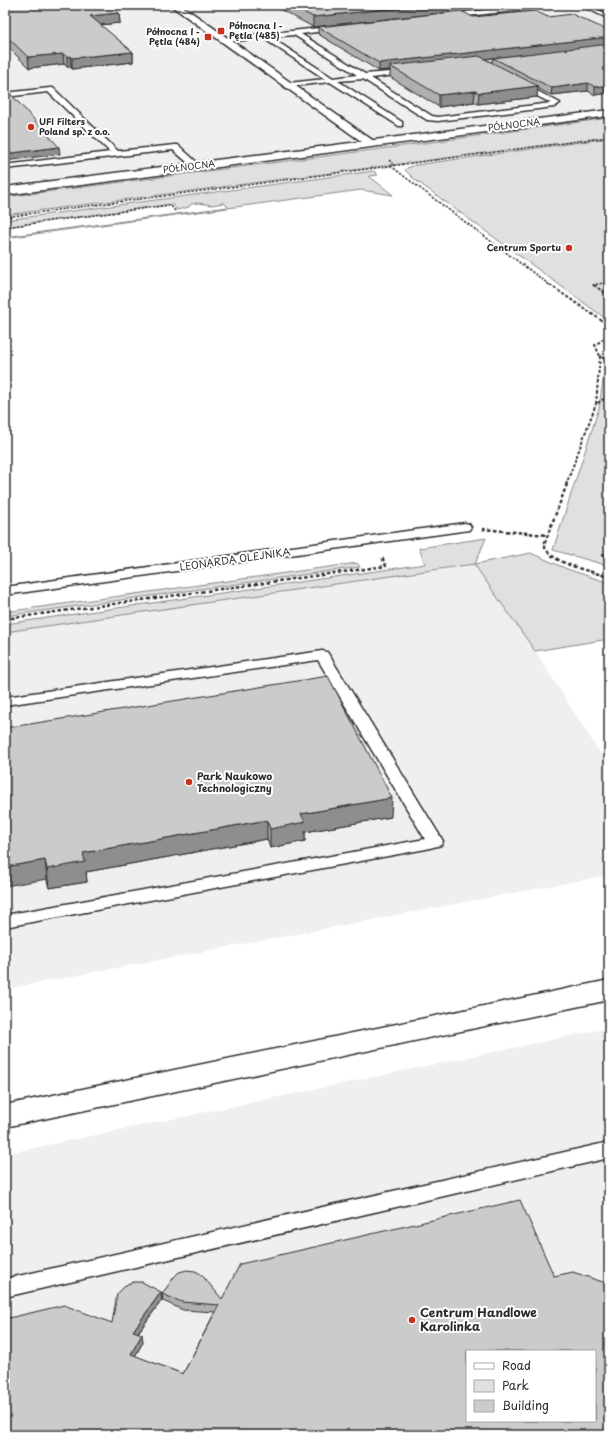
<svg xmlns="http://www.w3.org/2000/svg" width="614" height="1440" viewBox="0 0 614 1440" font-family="'Playpen Sans',sans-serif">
	<rect width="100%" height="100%" fill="#fff"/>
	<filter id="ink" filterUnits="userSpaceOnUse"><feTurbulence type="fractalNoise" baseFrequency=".025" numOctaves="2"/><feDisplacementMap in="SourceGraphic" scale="8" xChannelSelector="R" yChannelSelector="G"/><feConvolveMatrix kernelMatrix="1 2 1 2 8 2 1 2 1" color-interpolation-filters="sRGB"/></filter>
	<g filter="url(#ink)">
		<g fill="#efefef" fill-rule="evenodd">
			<path d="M5 5H594L609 12V108L368 140 5 185Z"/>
			<path d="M474 564 535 651 609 767V875L5 989V632Z"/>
			<path d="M609 1028V1435H5V1154ZM467 1351H595V1421H467Z"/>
		</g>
		<g fill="#e0e0e0" stroke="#868686">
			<path d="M609 118V137L5 215V197L380 149Z"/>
			<path d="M609 138V321L414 179 405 170 407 168 416 165Z"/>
			<path d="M374 171 378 175 369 176 393 195 361 190 5 238V237L228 207 224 203 211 205 199 203 191 204 189 207 177 210 172 204 5 227V220Z"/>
			<path d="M605 366 609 367V566L553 550 599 408Z"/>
			<path d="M486 538 475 564 531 553 567 569 609 583V639L535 651 474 564 5 632V624L425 564 419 548Z"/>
			<path d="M357 563 360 567 5 616V612Z"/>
		</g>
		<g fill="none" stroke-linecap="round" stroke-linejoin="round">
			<g stroke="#2b2b2b" stroke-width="3">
				<g id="service">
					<path d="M531 5H551L548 7 448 18 445 16 448 14Z"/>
					<path d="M580 5H588L609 15V19Z"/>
					<path d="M338 26 341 28 340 29 301 34 365 74 413 70V72L411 73 371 78 432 116 438 117 551 103 517 86 516 84 520 82 560 103 554 107 438 121 427 120 363 79 338 81 402 122V126H399L330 82 285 87V83H288L325 79 263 38 225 42 222 40 225 38ZM294 35 357 75 333 78 270 37Z"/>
					<path d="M50 88H53L118 151 175 145H178L201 166 200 168H194L173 150 5 169V165L110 152 48 92 5 97V93Z"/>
					<path d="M465 523 469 524 471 527 469 530 5 595V587Z"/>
					<path d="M322 651 327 652 329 655 443 841 441 845 426 849 5 927V915L425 839 318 660 5 705V697Z"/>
					<path d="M609 1142V1158L5 1297V1279Z"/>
				</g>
			</g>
			<g stroke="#2b2b2b" stroke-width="3">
				<g id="minor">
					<path d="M170 5H181L378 144 376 146H368Z"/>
					<path d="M609 980V1000L5 1127V1105Z"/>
				</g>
			</g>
			<g stroke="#2b2b2b" stroke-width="3">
				<path id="tertiary" d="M609 110V116L5 195V187Z"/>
			</g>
			<g stroke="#2b2b2b" stroke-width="1.5" stroke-dasharray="2.5 1.5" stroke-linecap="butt">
				<path d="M389 160 393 164 391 166 409 180 551 286"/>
				<path d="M5 217 609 137"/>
				<path d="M5 227 170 205 176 212"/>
				<path d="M594 286 593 285 609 282"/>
			</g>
			<g stroke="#2b2b2b" stroke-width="2" stroke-dasharray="3 2" stroke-linecap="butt">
				<path d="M550 285 608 325 605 338 595 345 600 356 609 362"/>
				<path d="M594 285 609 296"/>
				<path d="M600 356 596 404 609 396"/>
				<path d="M566 485 596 404"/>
			</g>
			<g stroke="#2b2b2b" stroke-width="2.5" stroke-dasharray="3.5 2.5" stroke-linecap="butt">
				<path d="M567 484 544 545C550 564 591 571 609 577"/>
				<path d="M482 529 548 535"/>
				<path d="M602 555H609"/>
				<path d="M5 619 386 566 382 557"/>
			</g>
			<use href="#service" fill="#fff" fill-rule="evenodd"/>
			<use href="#minor" fill="#fff" fill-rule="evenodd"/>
			<use href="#tertiary" fill="#fff" fill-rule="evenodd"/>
		</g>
		<g fill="#afafaf" stroke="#2b2b2b" fill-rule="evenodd">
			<path d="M5 5 119 13 120 23 100 25 133 52V62L72 69 71 67H67L64 64 29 68 5 44Z"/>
			<path d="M272 5H450L313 27Z"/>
			<path d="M473 17H548L609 37V93L595 95 588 91 551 95 537 88V97L478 104 474 102 439 107 390 77V70L379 71 318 34V27ZM493 58 492 62 485 59Z"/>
			<path d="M5 728 391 817 305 832V841L270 848 267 839 86 872 87 882 49 888Z"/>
			<path d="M554 1276 5 1435 112 1323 161 1292 162 1300 138 1333 143 1342 135 1356 183 1374 215 1312 183 1310 163 1301 162 1294 222 1299Z"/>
		</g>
		<g fill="#8e8e8e" stroke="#2b2b2b">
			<path d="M425 5H450V12L313 27V17Z"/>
			<path d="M119 13 120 23 90 26V16Z"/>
			<path d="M609 37V45L395 69 390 66V70L379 71V63Z"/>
			<path d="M133 52V62L72 69V58Z"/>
			<path d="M63 54 64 64 29 68 28 57Z"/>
			<path d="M70 56 71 67H67V57Z"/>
			<path d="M588 83V91L551 95 552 88Z"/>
			<path d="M609 85V93L595 95V87Z"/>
			<path d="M538 86 537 97 478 104 479 93Z"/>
			<path d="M475 91 474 102 439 107V95Z"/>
			<path d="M59 147 60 154 5 161V154Z"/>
			<path d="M392 798 391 817 305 832V841L270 848V829L301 814Z"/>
			<path d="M267 820V839L86 872 87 882 49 888 47 869 83 853Z"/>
			<path d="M45 860 47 879 5 886V867Z"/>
			<path d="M161 1292 162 1300 134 1338 133 1331Z"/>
			<path d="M142 1334 143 1342 132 1362 131 1354Z"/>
		</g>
		<g fill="#cbcbcb" stroke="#2b2b2b" fill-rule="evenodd">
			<path d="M5 5H109L119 13 90 16 133 52 72 58 70 56 67 57 63 54 28 57 5 35Z"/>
			<path d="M290 5H425L313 17Z"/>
			<path d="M461 11 473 17 535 11 548 17 572 14 609 31V37L379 63 318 27Z"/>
			<path d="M609 44V85L595 87 588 83 552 88 493 58Z"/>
			<path d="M479 56 538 86 479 93 475 91 439 95 390 66Z"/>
			<path d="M5 92H9L59 147 5 154Z"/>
			<path d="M328 676 392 798 301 814 305 822 270 829 267 820 83 853 85 862 47 869 45 860 5 867V728Z"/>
			<path d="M520 1200 554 1276 573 1272 609 1284V1435H5V1319L64 1305 112 1323 117 1294 127 1284 134 1282H142L161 1292 133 1331 142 1334 131 1354 183 1374 219 1305 182 1302 162 1294 174 1277 179 1272 187 1270 195 1271 201 1274 222 1299 240 1264ZM467 1351H595V1421H467Z"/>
		</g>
	</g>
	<g fill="#c8321e" stroke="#fff" stroke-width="1.5">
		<rect x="217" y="27" width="8" height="8" rx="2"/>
		<rect x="204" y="33" width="8" height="8" rx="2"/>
		<circle cx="31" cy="127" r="4"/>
		<circle cx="569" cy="248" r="4"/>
		<circle cx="189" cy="782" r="4"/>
		<circle cx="412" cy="1320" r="4"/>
	</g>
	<g text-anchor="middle" stroke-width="4" stroke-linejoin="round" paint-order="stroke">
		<g font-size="9" font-weight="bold" fill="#2b2b2b" stroke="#fff" text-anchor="start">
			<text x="229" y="29">Północna I -<tspan x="229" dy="10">Pętla (485)</tspan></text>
			<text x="200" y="35" text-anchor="end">Północna I -<tspan x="200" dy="10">Pętla (484)</tspan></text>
			<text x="39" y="125">UFI Filters<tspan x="39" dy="10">Poland sp. z o.o.</tspan></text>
			<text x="561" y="251" text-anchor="end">Centrum Sportu</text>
		</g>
		<g font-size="9" fill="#2b2b2b" stroke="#fff">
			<text transform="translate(514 125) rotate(-7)" y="3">PÓŁNOCNA</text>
			<text transform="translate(189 167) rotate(-7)" y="3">PÓŁNOCNA</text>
		</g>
		<g font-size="10" fill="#2b2b2b" stroke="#fff">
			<text transform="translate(235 559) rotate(-8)" y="4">LEONARDA OLEJNIKA</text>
		</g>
		<g font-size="10" font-weight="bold" fill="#2b2b2b" stroke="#fff" text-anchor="start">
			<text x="197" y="780">Park Naukowo<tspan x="197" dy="12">Technologiczny</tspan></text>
		</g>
		<g font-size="12" font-weight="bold" fill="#2b2b2b" stroke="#fff" text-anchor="start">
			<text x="420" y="1317">Centrum Handlowe<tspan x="420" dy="14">Karolinka</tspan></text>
		</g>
	</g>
	<rect width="614" height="1440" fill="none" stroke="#fff" stroke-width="20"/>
	<rect x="10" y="10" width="594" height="1420" fill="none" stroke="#2b2b2b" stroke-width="1.5" filter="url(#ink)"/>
	<rect x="466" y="1350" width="130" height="72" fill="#ffffff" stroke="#aaaaaa"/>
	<rect x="474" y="1363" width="20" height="6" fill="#ffffff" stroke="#aaaaaa"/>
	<text x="502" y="1370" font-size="12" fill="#2b2b2b">Road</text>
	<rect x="474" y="1380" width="20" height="12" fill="#e0e0e0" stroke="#aaaaaa"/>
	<text x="502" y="1390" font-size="12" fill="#2b2b2b">Park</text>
	<rect x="474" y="1400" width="20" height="12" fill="#cbcbcb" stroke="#aaaaaa"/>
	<text x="502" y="1410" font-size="12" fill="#2b2b2b">Building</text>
</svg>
